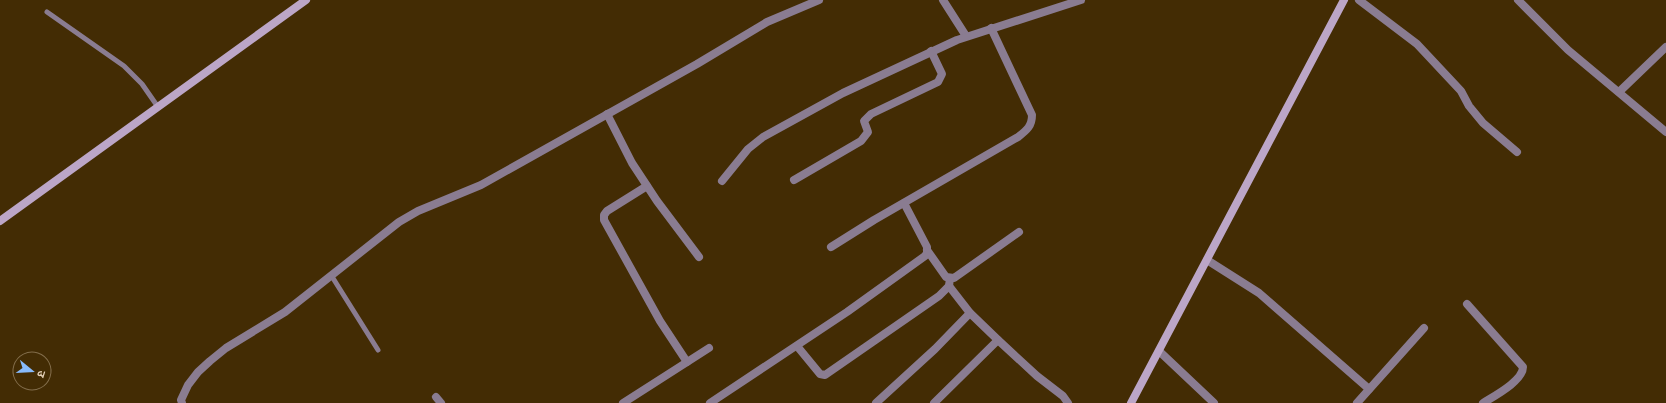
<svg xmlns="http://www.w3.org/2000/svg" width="1666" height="403" viewBox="0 0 1666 403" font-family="'Public Sans','Noto Sans Devanagari',sans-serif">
	<rect width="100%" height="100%" fill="#432c04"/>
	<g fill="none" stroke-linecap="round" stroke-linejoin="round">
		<g stroke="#8a7c91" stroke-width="5">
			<path d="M47 12 124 66 142 84 158 107"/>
			<path d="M331 275 378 350"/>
		</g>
		<g stroke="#8a7c91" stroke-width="8">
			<path d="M943 0 966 36"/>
			<path d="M1359 0 1417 44 1461 91 1469 106 1483 123 1517 152"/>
			<path d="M1518 0 1568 50 1666 132"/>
			<path d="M1619 92 1666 47"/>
			<path d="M607 114 632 163 657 201 699 257"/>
			<path d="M794 180 861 141 868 132 864 121 871 114 938 82 942 74 931 51"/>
			<path d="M722 181 748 149 763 137 843 93 957 40 1081 0"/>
			<path d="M647 186 607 211 604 215V220L660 321 687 362"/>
			<path d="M831 247 874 220 1018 137C1027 130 1032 126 1032 115L991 28"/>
			<path d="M927 250 946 277 954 278 1019 232"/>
			<path d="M1207 260 1259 293 1369 389"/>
			<path d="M949 286 970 313 998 340 1037 376 1063 396 1068 403"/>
			<path d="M1467 304 1523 367C1523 381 1494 396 1483 403"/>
			<path d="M797 346 820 374 825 375 939 296 949 286 950 278"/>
			<path d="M1159 351 1214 403"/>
			<path d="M436 397 441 403"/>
			<path d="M182 403 181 400 188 385 198 372 210 361 226 348 285 312 399 222 418 211 481 185 697 64 767 22 819 0"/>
			<path d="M623 403 709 348"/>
			<path d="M710 403 847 312 925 256 927 253V247L904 203"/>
			<path d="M876 403 935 349 970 313"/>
			<path d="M934 403 998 340"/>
			<path d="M1357 403 1424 328"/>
		</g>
		<g stroke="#bca6c7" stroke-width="8">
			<path d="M0 221 306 0"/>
			<path d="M1131 403 1344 0"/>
		</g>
	</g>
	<g transform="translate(32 371) rotate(108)"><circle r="19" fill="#432c04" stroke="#836e4c"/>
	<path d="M0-3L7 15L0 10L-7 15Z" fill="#88bbfc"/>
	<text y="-6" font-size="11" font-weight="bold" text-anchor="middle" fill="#e3d0b8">उ</text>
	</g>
</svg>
